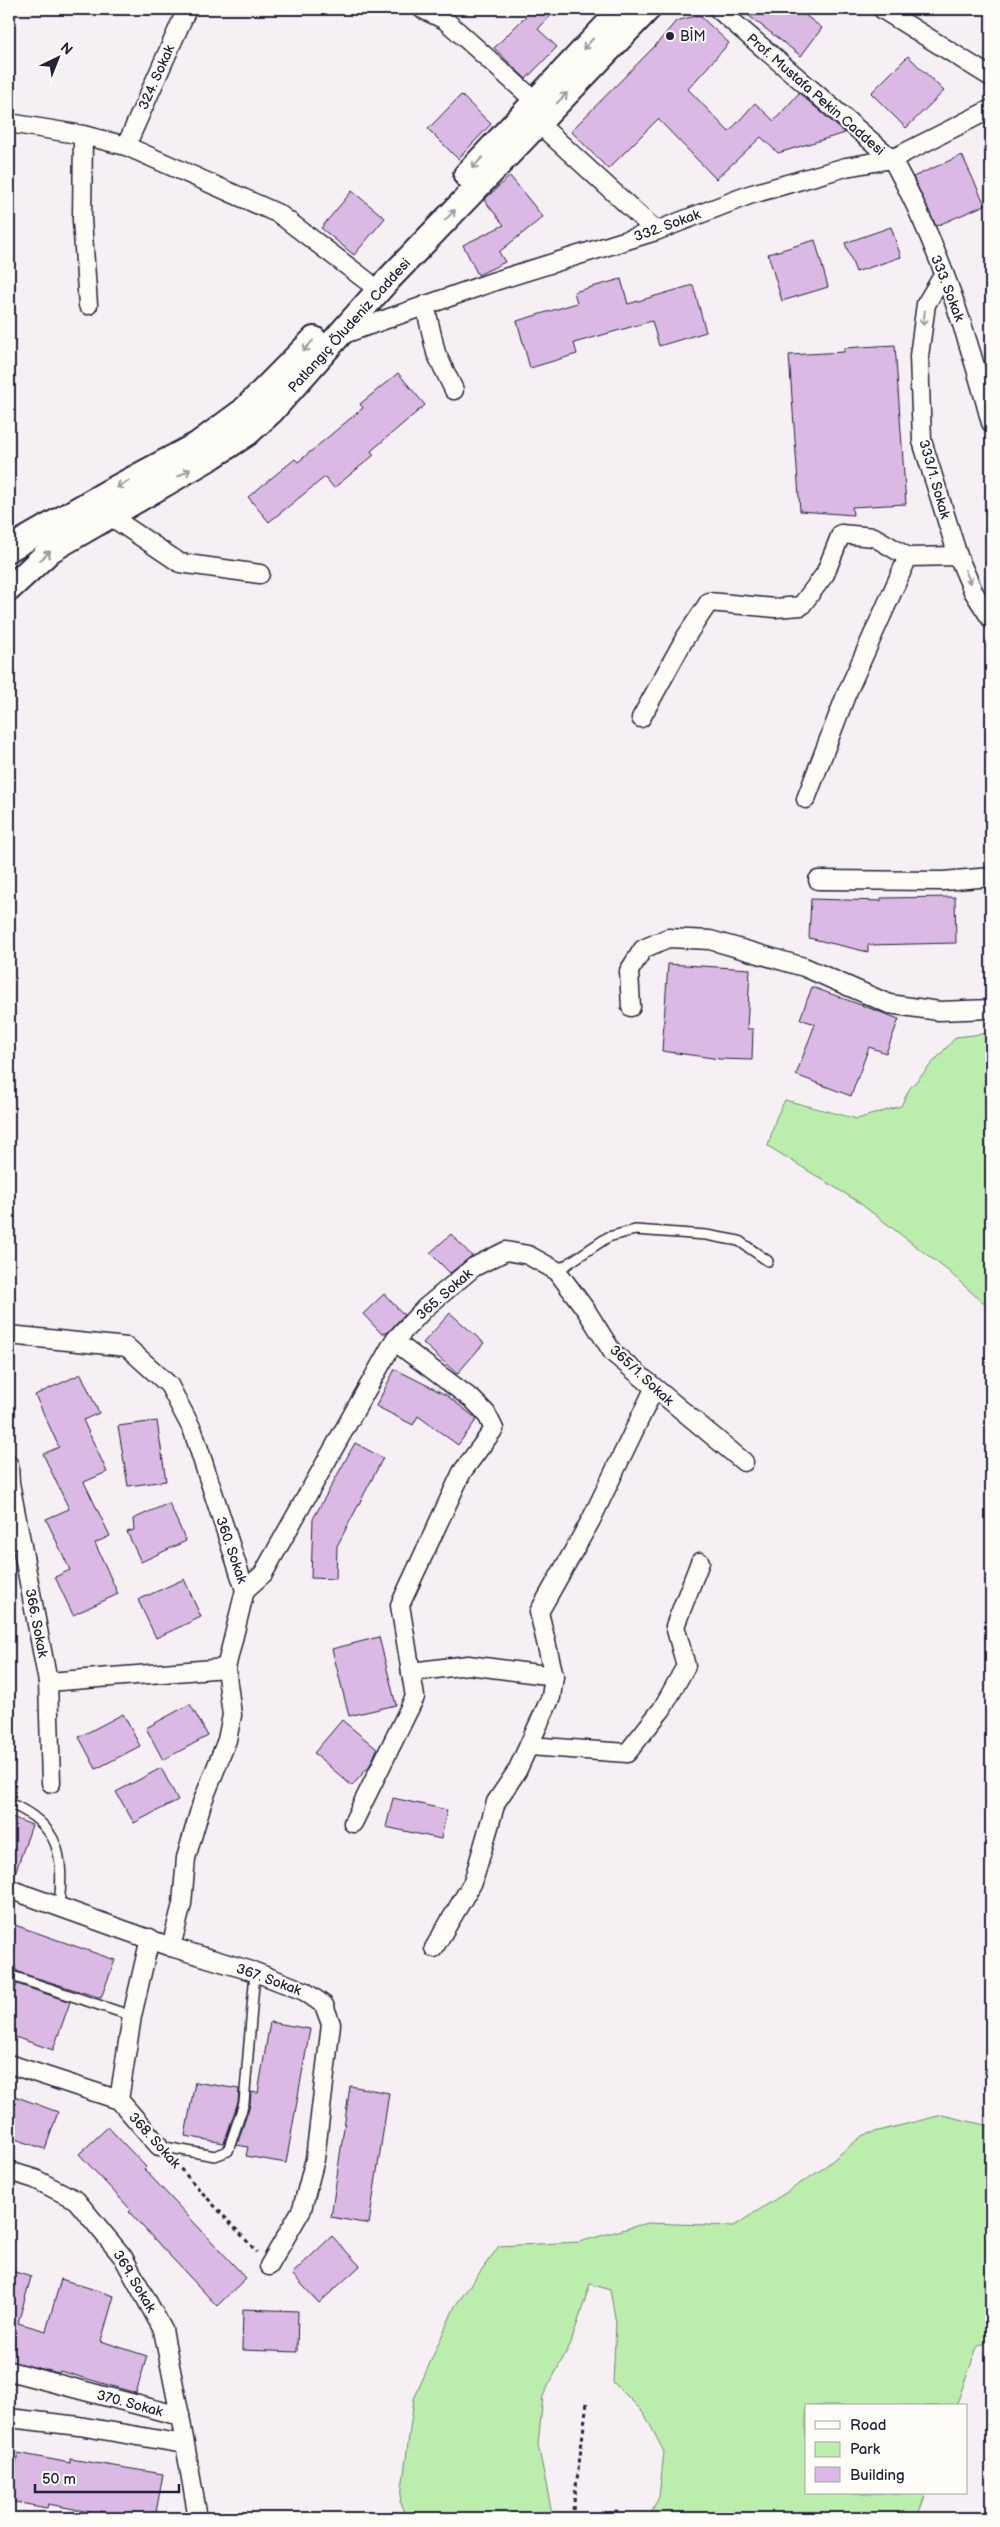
<svg xmlns="http://www.w3.org/2000/svg" width="1000" height="2527" viewBox="0 0 1000 2527" font-family="'Balsamiq Sans',sans-serif">
	<rect width="100%" height="100%" fill="#f6eff3"/>
	<filter id="ink" filterUnits="userSpaceOnUse"><feTurbulence type="fractalNoise" baseFrequency=".02" numOctaves="2"/><feDisplacementMap in="SourceGraphic" scale="10" xChannelSelector="R" yChannelSelector="G"/><feConvolveMatrix kernelMatrix="1 2 1 2 8 2 1 2 1" color-interpolation-filters="sRGB"/></filter>
	<g filter="url(#ink)">
		<g fill="#bbedac" stroke="#6e8874">
			<path d="M991 1033V1310L947 1270 857 1201 768 1146 776 1118 785 1100 857 1119 901 1106 910 1088 956 1037Z"/>
			<path d="M942 2115 989 2126 991 2124V2340L977 2347 956 2406H806V2493H926L917 2518H649L659 2497 664 2452 644 2413 613 2382 616 2323 610 2290 590 2284 571 2343 543 2396 538 2445 553 2518H407L400 2503 414 2399 455 2306 499 2246 579 2242 647 2223 734 2226 821 2170 863 2135Z"/>
		</g>
		<g fill="#dab9e5" stroke="#22223b">
			<path d="M533 9H557L538 29 557 47 526 79 494 48Z"/>
			<path d="M740 9H797L822 28 801 56Z"/>
			<path d="M699 15 729 43 688 89 729 132 755 103 774 121 799 93 845 133 778 153 761 137 716 179 658 119 608 169 571 131 655 46 676 21Z"/>
			<path d="M908 56 944 91 906 128 871 93Z"/>
			<path d="M461 95 491 124 458 159 428 129Z"/>
			<path d="M962 155 985 205 936 226 913 177Z"/>
			<path d="M510 176 543 217 499 252 505 262 478 275 463 245 504 225 484 200Z"/>
			<path d="M352 191 385 218 354 255 321 228Z"/>
			<path d="M891 227 901 257 856 272 845 243Z"/>
			<path d="M815 240 828 287 782 301 768 254Z"/>
			<path d="M621 279 628 304 693 285 706 332 659 346 652 321 574 343 577 354 530 368 517 321 577 303 574 292Z"/>
			<path d="M895 345 906 504 852 507 853 515 800 511 789 355 844 352V348Z"/>
			<path d="M398 373 425 405 371 451 374 455 334 488 325 477 269 522 248 497 295 459 298 462 363 408 360 404Z"/>
			<path d="M955 897 956 943 868 945V952L809 938 811 899 881 901V898Z"/>
			<path d="M668 964 750 969 747 1029H753L752 1060 720 1059 662 1051Z"/>
			<path d="M812 987 899 1019 886 1053 869 1047 851 1096 796 1075 815 1024 800 1019Z"/>
			<path d="M451 1234 472 1256 450 1273 430 1253Z"/>
			<path d="M384 1294 404 1315 387 1333H381L363 1314Z"/>
			<path d="M450 1313 484 1343 457 1374 423 1343Z"/>
			<path d="M395 1369 446 1395 477 1419 458 1445 418 1416 413 1425 376 1406Z"/>
			<path d="M81 1374 99 1413 83 1420 107 1472 84 1482 110 1536 95 1543 118 1594 73 1615 55 1577 70 1570 46 1519 69 1509 43 1454 59 1447 35 1395Z"/>
			<path d="M157 1421 166 1481 128 1486 118 1426Z"/>
			<path d="M355 1443 383 1458 337 1546 336 1579 311 1578 313 1519Z"/>
			<path d="M169 1503 186 1541 141 1562 127 1532 134 1530 133 1519Z"/>
			<path d="M184 1579 201 1617 156 1638 138 1600Z"/>
			<path d="M379 1637 396 1705 349 1716 332 1649Z"/>
			<path d="M190 1704 208 1736 163 1760 146 1728Z"/>
			<path d="M123 1714 140 1746 96 1769 79 1737Z"/>
			<path d="M342 1720 377 1749 370 1765 352 1786 314 1753Z"/>
			<path d="M161 1768 178 1800 134 1823 116 1792Z"/>
			<path d="M393 1798 447 1810 441 1839 386 1827Z"/>
			<path d="M9 1816 32 1825 13 1879H9Z"/>
			<path d="M9 1923 115 1960 101 1998 21 1973 9 1966Z"/>
			<path d="M17 1984 70 2002 53 2050 9 2035V2008Z"/>
			<path d="M270 2022 310 2029 286 2163 246 2156 248 2147 237 2145 250 2105 251 2092 258 2093Z"/>
			<path d="M195 2082 239 2089 238 2102 224 2143 185 2136Z"/>
			<path d="M350 2086 389 2093 369 2224 331 2217Z"/>
			<path d="M9 2094 58 2112 45 2149 9 2137Z"/>
			<path d="M108 2127 146 2167 144 2169 246 2278 217 2306 129 2212 131 2210 79 2154Z"/>
			<path d="M332 2236 360 2266 319 2303 292 2274Z"/>
			<path d="M9 2270 31 2277 18 2323 46 2331 61 2279 114 2296 101 2341 147 2356 136 2393 60 2371 59 2373 9 2361 11 2340 9 2339Z"/>
			<path d="M243 2309 298 2311 297 2352 242 2350Z"/>
			<path d="M18 2453 70 2463V2459L163 2474 155 2518H137L100 2511V2514L48 2504 47 2508 9 2501Z"/>
		</g>
		<g fill="none" stroke-linecap="round" stroke-linejoin="round">
			<g stroke="#22223b" stroke-width="12">
				<g id="lane">
					<path d="M557 1271 608 1237 635 1230 706 1235 739 1241 768 1261"/>
					<path d="M9 1803C61 1825 64 1856 59 1907"/>
					<path d="M9 1975 132 2016"/>
					<path d="M159 2146 215 2156 228 2151 244 2103 255 1972"/>
				</g>
			</g>
			<g stroke="#22223b" stroke-width="21">
				<g id="street">
					<path d="M422 9 445 20 535 101"/>
					<path d="M718 9 892 159C937 241 967 332 991 423"/>
					<path d="M882 9 991 77"/>
					<path d="M9 123 83 135 126 146 279 214 367 281"/>
					<path d="M538 123 656 231"/>
					<path d="M83 135 82 220 88 305"/>
					<path d="M126 146 187 9"/>
					<path d="M944 274 926 304 919 356 922 441 958 556 973 591 991 619"/>
					<path d="M425 305 436 353 454 390"/>
					<path d="M341 335 495 281 656 231 749 195 846 167 892 159 991 109"/>
					<path d="M110 516 180 563 260 574"/>
					<path d="M641 718 685 638 709 602 775 608 801 606 825 574 841 534 874 537 908 557 958 556"/>
					<path d="M806 799 846 695 908 557"/>
					<path d="M818 880 943 881 991 877"/>
					<path d="M631 1007 629 971 643 949 668 938 710 940 804 967 889 1004 939 1011 991 1009"/>
					<path d="M9 1335 127 1347 169 1385 193 1431 245 1590 226 1668 232 1715 227 1740 202 1803 186 1858 182 1904 171 1947"/>
					<path d="M9 1465 10 1483 48 1682 51 1783"/>
					<path d="M245 1590 263 1574 394 1341 425 1308 474 1267 506 1251 528 1255 557 1271 586 1310 613 1353 744 1462"/>
					<path d="M411 1672 468 1665 554 1676"/>
					<path d="M48 1682 226 1668"/>
					<path d="M529 1746 627 1753 662 1709 686 1666 675 1626 700 1562"/>
					<path d="M353 1823 415 1697 400 1605 462 1472 494 1429 486 1413 473 1400 394 1341"/>
					<path d="M9 1889 171 1947 255 1972 304 1991 324 2005 331 2024 315 2159 302 2209 269 2266"/>
					<path d="M434 1948 473 1882 496 1802 517 1771 551 1697 554 1676 539 1612 591 1520 654 1389"/>
					<path d="M9 2064 119 2100 159 2146"/>
					<path d="M119 2100 132 2016 150 1938"/>
					<path d="M9 2171 35 2179 76 2200 123 2257 163 2330 180 2416"/>
					<path d="M9 2371 180 2416 198 2518"/>
					<path d="M9 2418 79 2426 184 2444"/>
				</g>
			</g>
			<g stroke="#22223b" stroke-width="28">
				<g id="secondary">
					<path d="M466 175 622 9"/>
					<path d="M9 549 110 491 198 444 243 411 314 339"/>
					<path d="M9 589 51 550 213 456 248 433 271 412 387 281 648 9"/>
				</g>
			</g>
			<g stroke="#22223b" stroke-width="3" stroke-dasharray="4 4" stroke-linecap="butt">
				<path d="M175 2163 257 2252"/>
				<path d="M572 2518 587 2402"/>
				<path d="M600 2518 616 2511 636 2518"/>
			</g>
			<use href="#lane" stroke="#fdfcf7" stroke-width="9"/>
			<use href="#street" stroke="#fdfcf7" stroke-width="18"/>
			<use href="#secondary" stroke="#fdfcf7" stroke-width="24"/>
		</g>
		<defs><path id="oneway-shaft" d="M-6 0H5M1.5-3L5.5 0L1.5 3" fill="none" stroke-width="1.6" stroke-linecap="round" stroke-linejoin="round" transform="scale(1.25)"/></defs>
		<g stroke="#9a9aa2">
			<use href="#oneway-shaft" transform="translate(588 44) rotate(133)"/>
			<use href="#oneway-shaft" transform="translate(562 98) rotate(-46)"/>
			<use href="#oneway-shaft" transform="translate(477 163) rotate(133)"/>
			<use href="#oneway-shaft" transform="translate(450 215) rotate(-46)"/>
			<use href="#oneway-shaft" transform="translate(924 318) rotate(97)"/>
			<use href="#oneway-shaft" transform="translate(308 346) rotate(132)"/>
			<use href="#oneway-shaft" transform="translate(184 473) rotate(-30)"/>
			<use href="#oneway-shaft" transform="translate(123 484) rotate(152)"/>
			<use href="#oneway-shaft" transform="translate(45 556) rotate(-42)"/>
			<use href="#oneway-shaft" transform="translate(968 577) rotate(66)"/>
		</g>
	</g>
	<circle fill="#22223b" stroke="#fdfcf7" stroke-width="2" cx="670" cy="36" r="5"/>
	<g text-anchor="middle" stroke-width="4" stroke-linejoin="round" paint-order="stroke">
		<g font-size="14" fill="#22223b" stroke="#fdfcf7" text-anchor="start">
			<text x="680" y="41">BİM</text>
		</g>
		<g font-size="14" fill="#22223b" stroke="#fdfcf7">
			<text transform="translate(156 77) rotate(-66)" y="5">324. Sokak</text>
			<text transform="translate(816 94) rotate(41)" y="5">Prof. Mustafa Pekin Caddesi</text>
			<text transform="translate(667 225) rotate(-20)" y="5">332. Sokak</text>
			<text transform="translate(948 288) rotate(69)" y="5">333. Sokak</text>
			<text transform="translate(349 325) rotate(-48)" y="5">Patlangıç Öludeniz Caddesi</text>
			<text transform="translate(935 479) rotate(74)" y="5">333/1. Sokak</text>
			<text transform="translate(444 1294) rotate(-41)" y="5">365. Sokak</text>
			<text transform="translate(642 1375) rotate(43)" y="5">365/1. Sokak</text>
			<text transform="translate(232 1550) rotate(71)" y="5">360. Sokak</text>
			<text transform="translate(37 1623) rotate(79)" y="5">366. Sokak</text>
			<text transform="translate(269 1979) rotate(20)" y="5">367. Sokak</text>
			<text transform="translate(155 2140) rotate(48)" y="5">368. Sokak</text>
			<text transform="translate(135 2281) rotate(59)" y="5">369. Sokak</text>
			<text transform="translate(130 2403) rotate(15)" y="5">370. Sokak</text>
		</g>
	</g>
	<rect width="1000" height="2527" fill="none" stroke="#fdfcf7" stroke-width="30"/>
	<rect x="15" y="15" width="970" height="2497" fill="none" stroke="#22223b" stroke-width="2" filter="url(#ink)"/>
	<rect x="805" y="2404" width="162" height="90" fill="#fdfcf7" stroke="#a5a5ac"/>
	<rect x="815" y="2421" width="25" height="8" fill="#fdfcf7" stroke="#a5a5ac"/>
	<text x="850" y="2430" font-size="15" fill="#22223b">Road</text>
	<rect x="815" y="2442" width="25" height="15" fill="#bbedac" stroke="#a5a5ac"/>
	<text x="850" y="2454" font-size="15" fill="#22223b">Park</text>
	<rect x="815" y="2467" width="25" height="15" fill="#dab9e5" stroke="#a5a5ac"/>
	<text x="850" y="2480" font-size="15" fill="#22223b">Building</text>
	<g transform="translate(58 58) rotate(43)" stroke="#fdfcf7" stroke-width="4" paint-order="stroke">
	<path d="M0-4L9 19L0 12L-9 19Z" fill="#22223b"/>
	<text y="-8" font-size="14" font-weight="bold" text-anchor="middle" fill="#22223b">N</text>
	</g>
	<path d="M35 2484v8h144v-8" fill="none" stroke="#22223b" stroke-width="2.5"/>
	<text x="42" y="2484" font-size="15" fill="#22223b" stroke="#fdfcf7" stroke-width="4" paint-order="stroke">50 m</text>
</svg>
